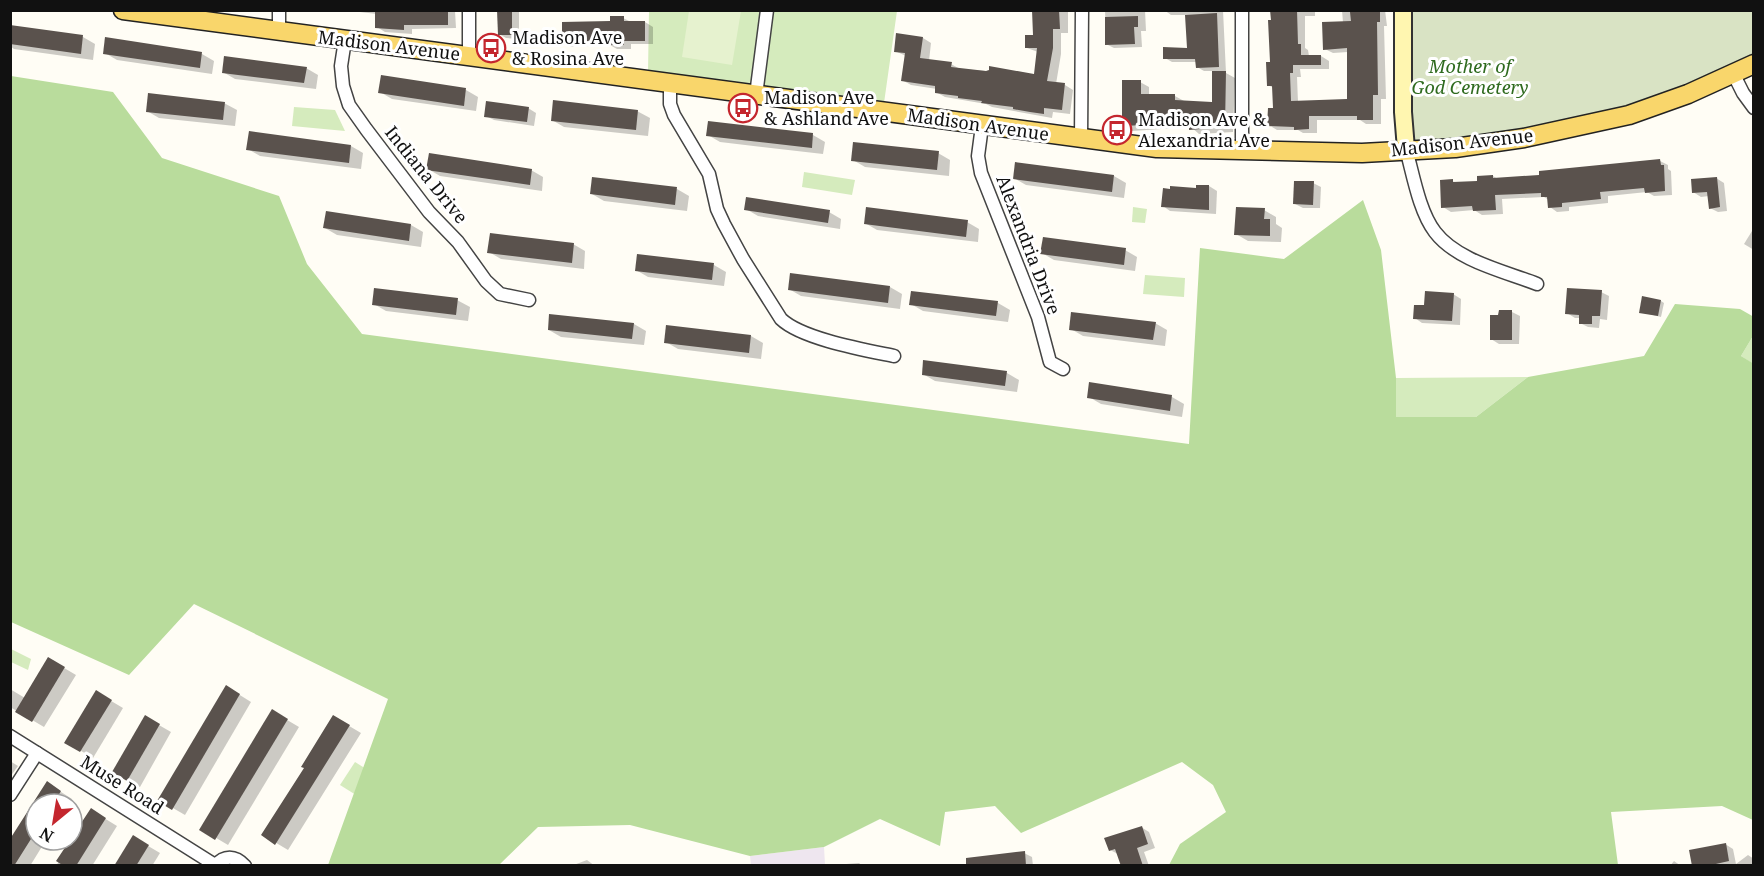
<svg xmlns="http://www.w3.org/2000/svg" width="1764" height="876" viewBox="0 0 1764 876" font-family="'Noto Serif',serif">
	<rect width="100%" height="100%" fill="#fffdf5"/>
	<path fill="#eee6ef" d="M824 847 825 865H751L750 856Z"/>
	<g fill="#d5ebbd">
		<path d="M649 11H897L884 103 773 87 648 72Z"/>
		<path d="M294 107 335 110 345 131 292 126Z"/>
		<path d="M804 172 855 180 852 195 802 187Z"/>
		<path d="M1133 207 1147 209 1145 223 1132 222Z"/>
		<path d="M1145 275 1185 278 1184 297 1143 294Z"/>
		<path d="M1753 336V364L1741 356Z"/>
		<path d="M1528 377 1476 417H1396V378Z"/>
		<path d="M11 649 31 659 28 670 11 662Z"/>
		<path d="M355 762 371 772 356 795 340 785Z"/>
	</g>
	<path fill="#b9dc9c" d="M11 76 113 92 162 158 279 196 307 264 362 334 1189 444 1200 248 1284 259 1363 200 1381 250 1396 378V417H1476L1528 377 1644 356 1675 304 1740 309 1754 317 1753 336 1741 356 1754 364 1753 820 1722 806 1611 812 1618 865H1169L1180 844 1226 812 1213 785 1182 762 1021 833 995 806 945 812 940 846 880 819 824 847 750 856 630 825 538 827 499 865H328L388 699 194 604 129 675 11 622Z"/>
	<path fill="#d9e3c4" d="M1403 11H1753V64L1629 115 1406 149Z"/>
	<path fill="#e6f2cf" d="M689 11H741L732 65 682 57Z"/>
	<g fill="#0003">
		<path d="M342 10 455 11 456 28 412 29V34L385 32 377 27V14Z"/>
		<path d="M499 10 519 11V39L506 38 499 34Z"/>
		<path d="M1034 10H1068V33H1061V54L1056 84 1065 85 1073 90 1070 114 1053 112 1052 118 992 107 986 104 945 97 936 92 937 89 911 85 902 80 906 56 895 51 898 35 923 38 931 43 929 61 951 64 960 69 1036 75 1038 52 1027 48 1035 37Z"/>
		<path d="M1105 10H1145L1146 31H1141L1142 47 1114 48 1106 44Z"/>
		<path d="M1164 10H1223L1226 73 1235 78 1233 132 1199 134 1191 127 1132 131 1123 125 1140 82 1149 87V95L1175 96 1184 101 1213 104 1214 71H1204L1197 67V62H1172L1165 58 1188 49 1186 15H1171Z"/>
		<path d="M1271 10H1315V16H1305V48L1308 50 1309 56H1321L1329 61V69H1300L1301 77H1297L1298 102 1349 100 1348 52 1333 53 1325 49 1343 23 1342 10H1385L1387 26H1384L1386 99H1381V124H1366L1360 120H1317V133H1303L1298 130H1277L1269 125 1274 110V88L1268 85 1271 64Z"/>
		<path d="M623 18 631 22H645L653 27V44H631V49H617L610 45 571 47 564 42Z"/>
		<path d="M10 26 83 37 95 44 93 60 14 49 10 46Z"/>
		<path d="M107 39 202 54 214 61 212 74 117 60 105 53Z"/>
		<path d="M306 68 318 75 316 89 235 79 223 72Z"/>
		<path d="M382 77 466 90 478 97 476 111 392 99 380 92Z"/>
		<path d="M224 103 237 110 235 126 159 118 147 111Z"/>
		<path d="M528 108 536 113 534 126 494 120 486 116Z"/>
		<path d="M637 111 650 118 648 136 564 127 552 120Z"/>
		<path d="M250 133 351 146 363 153 361 169 260 156 248 149Z"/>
		<path d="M708 135H813L825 142 823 154 720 142Z"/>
		<path d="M938 153 950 160 949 176 865 167 853 160Z"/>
		<path d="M1660 161 1668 165V169L1671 171 1672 195 1654 196 1647 192 1608 196V203L1569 207V211L1557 212 1550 207 1549 200 1544 197 1502 199 1503 214 1482 215 1474 210 1451 212 1443 207 1452 181 1457 183 1479 182 1493 176 1498 179 1541 176Z"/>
		<path d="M1016 164 1114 176 1126 183 1124 198 1026 185 1014 178Z"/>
		<path d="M428 169 531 170 543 177 542 191 440 176Z"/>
		<path d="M1716 178 1724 183 1727 211 1718 212 1710 208 1709 196 1701 197 1693 192Z"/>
		<path d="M1313 183 1321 187 1320 208H1303L1295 204Z"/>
		<path d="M1209 186 1217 191 1216 214 1170 211 1163 206Z"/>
		<path d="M677 189 689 196 687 211 604 201 592 194Z"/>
		<path d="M746 209 829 212 841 219 840 229 758 216Z"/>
		<path d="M1264 210 1276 217V224L1282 228 1281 242 1248 241 1236 234Z"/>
		<path d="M327 213 411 225 423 232 421 247 337 235 325 228Z"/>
		<path d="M967 222 979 229 978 242 877 230 865 223Z"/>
		<path d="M1752 231H1754V250L1744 244Z"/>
		<path d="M573 244 585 251 584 269 501 259 489 252Z"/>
		<path d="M1125 250 1137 257 1135 271 1054 260 1042 253Z"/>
		<path d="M714 265 726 272 724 286 648 277 636 270Z"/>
		<path d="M791 274 890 287 902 294 900 309 801 296 789 289Z"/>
		<path d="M1601 292 1609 296 1607 320 1600 319 1599 328 1588 327 1580 323V318H1575L1567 313Z"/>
		<path d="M1453 294 1461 299 1460 325 1422 323 1415 318 1426 307Z"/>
		<path d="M457 300 470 307 468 321 386 311 374 304Z"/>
		<path d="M1661 301 1664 303 1661 317 1641 312Z"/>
		<path d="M998 303 1010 310 1008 322 923 311 911 304Z"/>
		<path d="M1512 312 1520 316 1519 344H1499L1491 339Z"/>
		<path d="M1155 323 1167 330 1165 346 1083 336 1071 329Z"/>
		<path d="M634 324 646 331 644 345 561 337 549 330Z"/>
		<path d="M751 336 763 343 761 359 678 349 666 342Z"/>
		<path d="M1007 373 1019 380 1017 392 935 381 923 374Z"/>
		<path d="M1089 397H1172L1184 404 1182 417 1101 404Z"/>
		<path d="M49 659 76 675 44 727 10 707V689L25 698Z"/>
		<path d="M227 687 251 702 185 815 159 800Z"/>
		<path d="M96 692 123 708 93 758 66 742Z"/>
		<path d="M272 711 299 727 228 845 201 829Z"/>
		<path d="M145 717 171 732 140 787 114 772Z"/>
		<path d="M334 717 361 733 288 850 263 835 306 768Z"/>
		<path d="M10 761 18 766 10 777Z"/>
		<path d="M47 783 72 799 69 804H36V840H46L30 866H10V842Z"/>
		<path d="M91 810 117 826 92 866H56Z"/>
		<path d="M1141 827 1149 832 1155 848 1144 852 1149 866H1123L1118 854 1110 850Z"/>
		<path d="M133 837 160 853 152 866H115Z"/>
		<path d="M1725 844 1733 849 1736 864 1748 855 1754 859V866H1693Z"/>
		<path d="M1024 853 1032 857 1033 866H974Z"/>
		<path d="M587 860 595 866H571Z"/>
		<path d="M1674 861 1681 866H1670Z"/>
		<path d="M859 863 863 866H846V864Z"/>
	</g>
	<g fill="#5a524d">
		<path d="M375 10H448V25H404V30L375 28Z"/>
		<path d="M497 10H512V35H498Z"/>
		<path d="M1032 10H1059L1060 29H1053V48L1047 81 1065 83 1062 110 1044 108V114L1030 112 1013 109V107L981 103 982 101 958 98V96L935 93V86L901 81 905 53 894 52 896 33 923 37 920 58 952 62 951 67 986 71 989 70V66L1034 74 1037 48H1025V35H1033Z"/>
		<path d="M1270 10H1297L1298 44H1301V55H1321V65H1293V73H1290L1291 101 1347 99V48L1323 50 1322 22 1351 21 1350 12 1380 11V22H1377L1378 95H1373V120H1357V116H1309V129L1294 130V127L1267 126 1268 108H1273L1272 86H1267L1266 62H1270L1268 20H1271Z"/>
		<path d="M1217 13 1219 67 1196 68 1195 59H1163V47L1187 48 1185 15Z"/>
		<path d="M610 16H624V21H645V41H624V45H607V41L562 43V22L610 21Z"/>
		<path d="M1138 16V27H1134L1135 44 1105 45V17Z"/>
		<path d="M10 25 83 35 81 54 10 44Z"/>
		<path d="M105 37 202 52 200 68 103 54Z"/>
		<path d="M224 56 307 67 304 83 222 73Z"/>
		<path d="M1212 71H1226L1225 127 1189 130V123L1122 126V80H1141V94H1175V100L1212 102Z"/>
		<path d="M381 75 466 88 464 106 378 93Z"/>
		<path d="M148 93 225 102 223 120 146 112Z"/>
		<path d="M553 100 638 110 636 130 551 121Z"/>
		<path d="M486 101 529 107 527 122 484 117Z"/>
		<path d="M708 121 813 133 812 148 706 136Z"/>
		<path d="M249 131 351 145 349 163 246 150Z"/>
		<path d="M853 142 939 151 937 170 851 161Z"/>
		<path d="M429 153 532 169 530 185 426 170Z"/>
		<path d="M1660 159 1661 165H1664L1665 191 1645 193 1644 188 1600 192 1601 199 1562 203V207L1548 208 1547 197H1541V193L1495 195 1496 210 1473 211 1472 206 1441 208 1440 180 1453 179V182L1477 181V176L1493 175V178L1539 175V171Z"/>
		<path d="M1015 162 1114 175 1112 192 1013 179Z"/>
		<path d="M592 177 677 187 675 205 590 194Z"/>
		<path d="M1717 177 1720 207 1709 209 1707 192 1692 193 1691 179Z"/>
		<path d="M1294 181H1314L1313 205 1293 204Z"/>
		<path d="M1196 185H1209V210L1161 207 1163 188 1170 189V186L1196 188Z"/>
		<path d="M746 197 830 210 828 223 744 210Z"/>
		<path d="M866 207 968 220 966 237 864 224Z"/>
		<path d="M1236 207 1265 208 1264 219H1270V236L1234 235Z"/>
		<path d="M326 211 411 224 409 241 323 228Z"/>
		<path d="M490 233 574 243 572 263 487 253Z"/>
		<path d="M1043 237 1126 248 1124 265 1040 254Z"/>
		<path d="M637 254 714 263 712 280 635 271Z"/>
		<path d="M790 273 890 286 888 303 788 290Z"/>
		<path d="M374 288 458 298 456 315 372 305Z"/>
		<path d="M1567 288 1602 290 1600 316H1592V324H1579V315L1565 314Z"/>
		<path d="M911 291 998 301 996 316 909 305Z"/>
		<path d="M1425 291 1454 293 1452 321 1413 319 1414 305H1424Z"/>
		<path d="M1642 296 1661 300 1658 316 1639 313Z"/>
		<path d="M1499 310H1512V340H1490V315H1498Z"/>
		<path d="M1071 312 1156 322 1153 340 1069 330Z"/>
		<path d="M549 314 634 323 632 339 548 330Z"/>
		<path d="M666 325 751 335 749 353 664 343Z"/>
		<path d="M923 360 1007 371 1005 386 922 375Z"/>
		<path d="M1089 382 1172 395 1170 411 1087 398Z"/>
		<path d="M48 657 65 667 32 722 15 712Z"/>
		<path d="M226 685 240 694 172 810 157 801Z"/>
		<path d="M96 690 112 700 80 752 64 743Z"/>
		<path d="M272 709 288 719 215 840 199 830Z"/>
		<path d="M145 715 160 724 127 781 112 772Z"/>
		<path d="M333 715 350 725 275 845 261 835 304 768 301 767Z"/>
		<path d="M47 781 61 791 53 804H36V831L14 866H10V839Z"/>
		<path d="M91 808 106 818 76 866H64L56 861 70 840H72V837Z"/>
		<path d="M1142 826 1148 844 1137 848 1143 866H1121L1115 849 1109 851 1104 838Z"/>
		<path d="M133 835 149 845 136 866H114Z"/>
		<path d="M1726 843 1729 861 1707 866H1692L1689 850Z"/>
		<path d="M1025 851 1026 866H966V858Z"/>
	</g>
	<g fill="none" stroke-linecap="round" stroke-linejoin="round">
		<g stroke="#444" stroke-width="15">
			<g id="street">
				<path d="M279 10V32"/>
				<path d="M469 10V56"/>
				<path d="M1242 10V151"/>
				<path d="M345 40 341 66 343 86 349 105 366 129 429 212 458 242 486 281 500 294 529 300"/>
				<path d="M1734 75 1743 93 1754 108"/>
				<path d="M670 84V104L674 115 709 174 717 209 724 224 743 259 781 319C802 339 865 350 894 356"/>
				<path d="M756 95 767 10"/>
				<path d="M982 126 978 156 981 173 1038 317 1050 362 1063 369"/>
				<path d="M1081 139 1082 10"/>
				<path d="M1406 149C1413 174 1419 211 1435 232 1457 261 1504 271 1537 284"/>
				<path d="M10 736 215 865"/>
				<path d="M10 795 37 753"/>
				<path d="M215 866C224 855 235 855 245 866"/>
			</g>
		</g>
		<g stroke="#333" stroke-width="20">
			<path id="secondary" d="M1403 10V112L1406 149"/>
		</g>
		<g stroke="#222" stroke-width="21">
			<path id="primary" d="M123 10 1157 148 1362 153 1455 148 1524 138 1629 115 1688 94 1754 64"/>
		</g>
		<use href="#street" stroke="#fff" stroke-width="12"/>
		<use href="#secondary" stroke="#fff6b0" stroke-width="16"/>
		<use href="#primary" stroke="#f9d66b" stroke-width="18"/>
	</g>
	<defs>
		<g id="bus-ring" transform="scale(1.5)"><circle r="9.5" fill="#fff" stroke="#c4262e" stroke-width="1.5"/><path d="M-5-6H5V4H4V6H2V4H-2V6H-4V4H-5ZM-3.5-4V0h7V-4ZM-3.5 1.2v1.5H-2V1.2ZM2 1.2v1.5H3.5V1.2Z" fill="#c4262e"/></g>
	</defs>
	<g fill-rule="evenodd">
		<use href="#bus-ring" x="491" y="48"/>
		<use href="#bus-ring" x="743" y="108"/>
		<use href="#bus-ring" x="1117" y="130"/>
	</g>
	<g text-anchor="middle" stroke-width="6" stroke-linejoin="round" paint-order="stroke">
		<g font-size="18" fill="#111" stroke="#fff" text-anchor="start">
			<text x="512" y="44">Madison Ave<tspan x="512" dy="21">&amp; Rosina Ave</tspan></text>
			<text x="764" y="104">Madison Ave<tspan x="764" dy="21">&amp; Ashland Ave</tspan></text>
			<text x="1138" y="126">Madison Ave &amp;<tspan x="1138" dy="21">Alexandria Ave</tspan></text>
		</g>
		<g font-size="18" fill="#111" stroke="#fff">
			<text transform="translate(389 46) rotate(7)" y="6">Madison Avenue</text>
			<text transform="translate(978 125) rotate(8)" y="6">Madison Avenue</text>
			<text transform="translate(1462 143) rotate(-6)" y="6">Madison Avenue</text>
			<text transform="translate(426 175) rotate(51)" y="6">Indiana Drive</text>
			<text transform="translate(1028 245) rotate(69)" y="6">Alexandria Drive</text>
			<text transform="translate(122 785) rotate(32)" y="6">Muse Road</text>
		</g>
		<g font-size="18" font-style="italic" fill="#2f6b1f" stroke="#fff">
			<text x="1470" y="73">Mother of<tspan x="1470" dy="21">God Cemetery</tspan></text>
		</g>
	</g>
	<rect width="1764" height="876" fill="none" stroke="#111111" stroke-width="24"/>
	<g transform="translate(54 822) rotate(210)"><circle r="28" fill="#ffffff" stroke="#a0a0a0" stroke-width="1.5"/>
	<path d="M0-4.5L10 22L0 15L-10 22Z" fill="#c4262e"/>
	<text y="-9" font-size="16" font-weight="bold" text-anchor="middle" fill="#111111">N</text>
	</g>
</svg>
